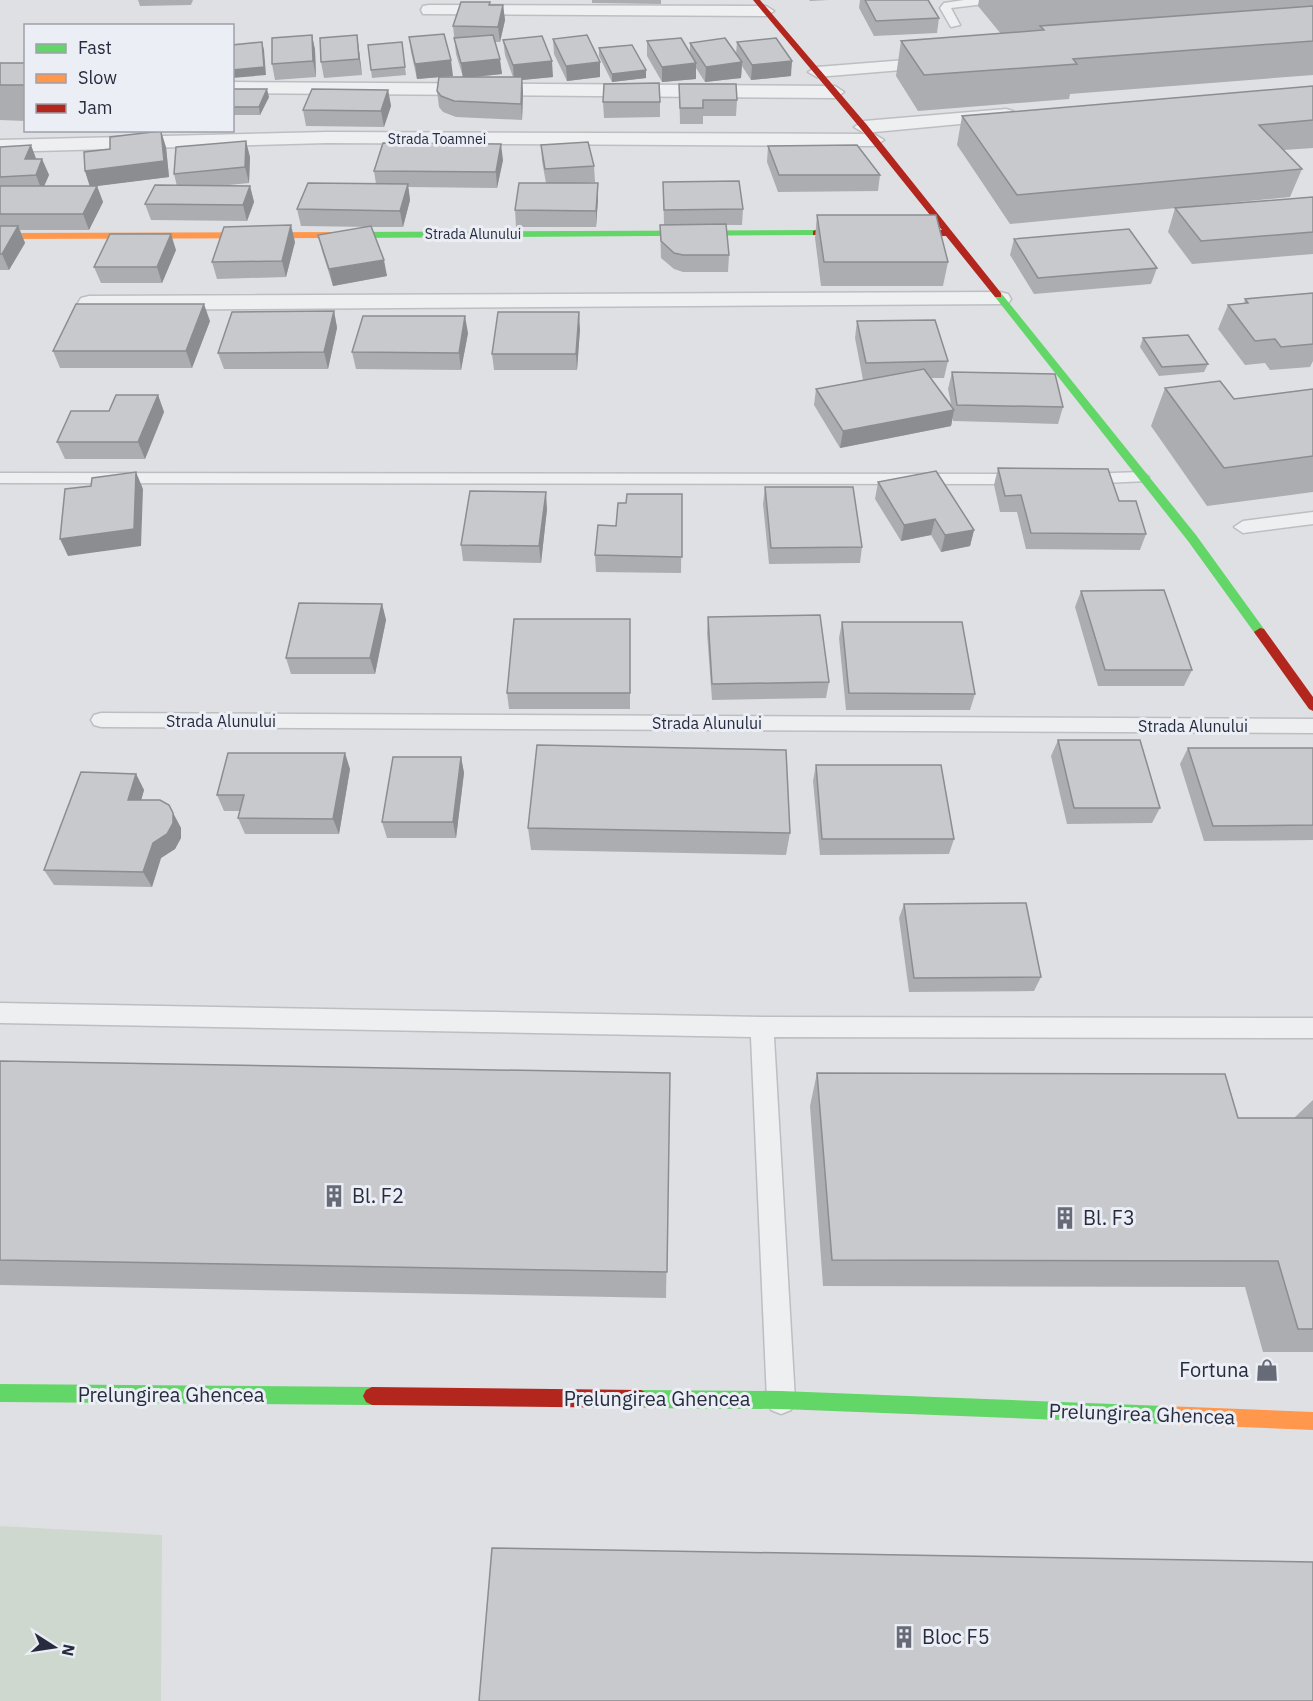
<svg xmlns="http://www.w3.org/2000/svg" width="1313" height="1701" viewBox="0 0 1313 1701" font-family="'IBM Plex Sans',sans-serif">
	<rect width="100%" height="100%" fill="#dfe0e4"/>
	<path fill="#ced8cf" d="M0 1526 162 1535 161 1701H0Z"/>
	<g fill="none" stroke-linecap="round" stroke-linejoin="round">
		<g stroke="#bdbec2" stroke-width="3">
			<g id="lane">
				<path d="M964 0H998L993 3 951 8 960 25 951 27 940 8 944 3Z"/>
				<path d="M1141 472 1149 477 1147 481 1084 484 1076 479 1084 474Z"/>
				<path d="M0 473 1022 474 1030 479 1022 484 0 483Z"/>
				<path d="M1313 512V524L1243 533 1234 527 1243 521Z"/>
				<path d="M101 713 1313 719V733L101 727 94 725 91 720 94 715Z"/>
				<path d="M0 1003 762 1017 1313 1018V1038L774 1037 795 1400 791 1410 781 1414 771 1410 767 1400 751 1037 0 1023Z"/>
			</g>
		</g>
		<g stroke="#bdbec2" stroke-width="3">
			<g id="street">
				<path d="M429 5 766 6 774 11 766 16 423 14 421 10 423 6Z"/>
				<path d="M944 57 953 62 950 66 817 77 808 72 817 67Z"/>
				<path d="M232 82 835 86 844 92 835 98 232 93Z"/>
				<path d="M1006 109 1013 111 1015 115 1013 119 864 133 854 127 864 121Z"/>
				<path d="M327 132 874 134 884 140 874 146 327 143 0 152V140Z"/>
				<path d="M1000 292 1008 294 1011 299 1008 304 89 310 81 308 78 303 81 298 89 296Z"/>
			</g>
		</g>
		<use href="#lane" fill="#eeeff1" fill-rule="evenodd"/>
		<use href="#street" fill="#eeeff1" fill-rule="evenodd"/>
		<g fill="#63d668" fill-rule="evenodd">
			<path d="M816 230 819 231V235L350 238 346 235 350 232Z"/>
			<path d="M995 293H1001L1196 535 1264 629 1266 632 1264 635H1256L1188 541 995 297Z"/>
			<path d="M0 1384 372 1387 378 1390 381 1396 378 1402 372 1405 0 1402Z"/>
			<path d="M641 1390 781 1391 1165 1406 1171 1409 1174 1415 1171 1421 1165 1424 781 1409 641 1408 635 1405 632 1399 635 1393Z"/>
		</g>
		<g fill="#ff974d" fill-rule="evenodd">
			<path d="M0 233 350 232 354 235 350 238 0 239Z"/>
			<path d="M1165 1406 1313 1412V1430L1165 1424 1159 1421 1156 1415 1159 1409Z"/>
		</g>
		<g fill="#b3261e" fill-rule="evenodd">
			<path d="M753 0H760L867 125 1001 293V297H995L946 236 813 235V231L816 230H942L861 129Z"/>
			<path d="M1260 628 1264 629 1313 697V711L1309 709 1256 635 1254 632Z"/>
			<path d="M372 1387 641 1390 647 1393 650 1399 647 1405 641 1408 372 1405 366 1402 363 1396 366 1390Z"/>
		</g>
	</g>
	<g fill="#abadb0">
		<path d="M138 0H193L191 5 140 6Z"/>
		<path d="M592 0H661V4L592 3Z"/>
		<path d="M809 0H829L810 1Z"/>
		<path d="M860 0H928L939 18 937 33 874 36 859 8Z"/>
		<path d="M979 0H1313V75L1070 94 1069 99 918 111 896 76 901 41 1001 34 978 6Z"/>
		<path d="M490 5H503L505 20 500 42H495L502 74 474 77H513L505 55 503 40 553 77 522 80 523 93 522 120 456 117 443 112 439 107 437 91 439 77 417 79 411 52 409 37 453 76 442 77H463L456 54 453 26Z"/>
		<path d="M312 35 315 50 316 77 275 80 272 64Z"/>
		<path d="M357 35 362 75 324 78 321 62Z"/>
		<path d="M553 39 600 77 567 81 554 54Z"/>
		<path d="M647 41 690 52V43L736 54 737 42 791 76 751 80 742 66 741 78 705 82 696 68V79L662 82 647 56Z"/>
		<path d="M402 42 406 75 372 78 371 70Z"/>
		<path d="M599 48 646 70V78L612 82 599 56Z"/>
		<path d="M0 63H26V121L0 120Z"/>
		<path d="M679 84 737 100 736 116H703V124H680Z"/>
		<path d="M1313 86V148L1284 150 1302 169 1290 197 1010 224 957 145 962 116Z"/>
		<path d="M232 90 269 97 260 115H232Z"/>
		<path d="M388 90 391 106 384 127 306 126 303 110Z"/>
		<path d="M603 102H660V117L604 118Z"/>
		<path d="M541 145 594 166 595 182 581 183H598V199L596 227H516L515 210 546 183 542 161Z"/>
		<path d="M768 146 880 175 878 191 778 192 767 162Z"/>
		<path d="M0 147 36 159H42L49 175 44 186H90L85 171 166 147 169 177 94 186H97L103 202 89 230H20L25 243 9 270H0Z"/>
		<path d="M250 157 249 183 219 186H250L254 202 247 221 151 220 145 204 177 186 174 174Z"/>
		<path d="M503 160 497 188 408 187 410 200 403 227H371L387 276 333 286 322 251 318 235 370 227 301 226 297 209 376 184 374 171Z"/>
		<path d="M663 182 743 209 742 225H726L729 255 728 272H683L674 269 661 258 660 225H664Z"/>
		<path d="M1313 197V254L1192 264 1168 232 1175 208Z"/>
		<path d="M817 215 948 262 943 286H821L815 238Z"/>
		<path d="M1014 239 1157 268 1151 284 1034 294 1010 255Z"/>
		<path d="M295 242 286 277 217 279 212 262Z"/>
		<path d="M176 250 162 283H101L94 267Z"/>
		<path d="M1313 293V361L1310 367 1270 370 1265 363 1245 365 1218 329 1228 305 1244 304 1245 299Z"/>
		<path d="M334 311 337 328 328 369H224L218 353Z"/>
		<path d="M210 321 192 368H60L53 351Z"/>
		<path d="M857 321 948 361 944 378H931L951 404 948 389 952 372 1063 407 1058 424 953 421V417L951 426 840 448 814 405 816 389 863 380 855 338Z"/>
		<path d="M580 329 577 370H494L492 354Z"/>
		<path d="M468 333 461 370 356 369 352 352Z"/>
		<path d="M1143 338 1208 364 1204 372 1159 376 1140 347Z"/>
		<path d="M1165 388 1234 399 1313 389V492L1207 506 1151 426Z"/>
		<path d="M158 395 164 412 145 459H65L57 442 109 411Z"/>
		<path d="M998 468 1119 501 1146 534 1140 550 1026 549 1017 512H1000L994 485Z"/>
		<path d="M878 482 974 530 970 546 941 552 931 535 901 541 875 499Z"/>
		<path d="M765 487 862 547 860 563 769 564 763 504Z"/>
		<path d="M682 494 681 573 596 572 595 555 616 526 626 503Z"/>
		<path d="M547 509 541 563 463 561 461 545Z"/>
		<path d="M1081 591 1192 670 1184 686H1098L1075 607Z"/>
		<path d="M382 604 386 620 375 674H291L286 658Z"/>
		<path d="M708 617 829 682 826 698 712 700 707 633Z"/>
		<path d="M630 619V709H509L507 693Z"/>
		<path d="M842 622 975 694 970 710H846L839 638Z"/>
		<path d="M1058 740 1160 808 1152 823 1067 824 1051 756Z"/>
		<path d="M1188 748H1313V840L1204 841 1180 764Z"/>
		<path d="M461 757 464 773 456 838H387L382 822Z"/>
		<path d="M816 765 954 839 949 854 820 855 813 781Z"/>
		<path d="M350 769 339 834H245L238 818 240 811H224L217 795Z"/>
		<path d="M136 774 144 790 141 800 169 805 181 828V838L175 849 161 858 152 887 54 885 44 870Z"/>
		<path d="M528 828 790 833 786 855 531 850Z"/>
		<path d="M904 904 1041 977 1034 991 909 992 899 918Z"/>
		<path d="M0 1061 670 1073 666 1298 0 1285Z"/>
		<path d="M817 1073 1238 1118H1294L1313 1100V1352H1263L1245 1287 823 1286 810 1106Z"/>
	</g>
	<g fill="#8b8d90">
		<path d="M503 5 505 20 500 42 498 27Z"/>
		<path d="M312 35 315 50 316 77 313 61Z"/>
		<path d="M357 35 359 50 362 75 359 59Z"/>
		<path d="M262 42 264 50 266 75 232 78V70Z"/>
		<path d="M500 59 502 74 463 78 461 63Z"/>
		<path d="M451 60 453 76 417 79 415 64Z"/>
		<path d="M552 61 553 77 522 80 523 93 522 120 521 104 514 81 513 65Z"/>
		<path d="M792 61 791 76 751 80 752 65Z"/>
		<path d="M600 62V77L567 81 566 66Z"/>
		<path d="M742 62 741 78 705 82 706 67Z"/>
		<path d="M696 63V79L662 82V67Z"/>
		<path d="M646 70V78L612 82V74Z"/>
		<path d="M267 89 269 97 260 115 259 107Z"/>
		<path d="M388 90 391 106 384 127 381 111Z"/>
		<path d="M161 131 166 147 169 177 90 187 85 171Z"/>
		<path d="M246 141 250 157 249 183 245 167Z"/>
		<path d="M501 144 503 160 497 188 496 172Z"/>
		<path d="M31 145 37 161 25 159Z"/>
		<path d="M42 159 49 175 42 191 36 175Z"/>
		<path d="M598 183V199L596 227V211Z"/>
		<path d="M408 184 410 200 403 227 400 211Z"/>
		<path d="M97 186 103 202 89 230 83 214Z"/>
		<path d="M250 186 254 202 247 221 243 205Z"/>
		<path d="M291 225 295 242 286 277 282 261Z"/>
		<path d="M18 226 25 243 9 270 2 254Z"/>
		<path d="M171 234 176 250 162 283 157 267Z"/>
		<path d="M384 260 387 276 333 286 329 269Z"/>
		<path d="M204 304 210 321 192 368 186 351Z"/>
		<path d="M334 311 337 328 328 369 324 352Z"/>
		<path d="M579 312 580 329 577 370 576 354Z"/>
		<path d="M465 316 468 333 461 370 459 353Z"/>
		<path d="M158 395 164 412 145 459 138 442Z"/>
		<path d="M954 410 951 426 840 448 843 431Z"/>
		<path d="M136 472 143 489 141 546 68 556 60 539Z"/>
		<path d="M546 492 547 509 541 563 539 546Z"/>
		<path d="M935 519 931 535 901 541 904 525Z"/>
		<path d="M974 530 970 546 941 552 945 535Z"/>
		<path d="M382 604 386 620 375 674 370 658Z"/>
		<path d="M345 753 350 769 339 834 333 819Z"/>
		<path d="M461 757 464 773 456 838 453 822Z"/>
		<path d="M136 774 144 790 137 815 128 800Z"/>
		<path d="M173 813 181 828V838L175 849 161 858 152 887 143 872 153 843Z"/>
	</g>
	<g fill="#c7c9cd" stroke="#8b8d90" stroke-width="1.5">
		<path d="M865 0H928L939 18 876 21Z"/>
		<path d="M461 2H490L489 5H503L498 27 453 26Z"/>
		<path d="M1313 6V41L1073 59 1077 64 924 75 901 41 1044 30 1040 26Z"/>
		<path d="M444 34 451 60 415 64 409 37Z"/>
		<path d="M312 35 313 61 272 64V38Z"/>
		<path d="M357 35 359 59 321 62 320 38Z"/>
		<path d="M493 35 500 59 461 63 454 38Z"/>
		<path d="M587 35 600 62 566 66 553 39Z"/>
		<path d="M542 36 552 61 513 65 503 40Z"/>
		<path d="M681 38 696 63 662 67 647 41Z"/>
		<path d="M725 38 742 62 706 67 690 43Z"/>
		<path d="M776 38 792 61 752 65 737 42Z"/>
		<path d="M262 42 264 67 232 70V45Z"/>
		<path d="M402 42 405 67 371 70 368 45Z"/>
		<path d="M632 45 646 70 612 74 599 48Z"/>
		<rect x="0" y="63" width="26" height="22"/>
		<path d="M439 77H522L521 104 454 101 441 96 437 91Z"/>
		<path d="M659 83 660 102H603L604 84Z"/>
		<path d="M679 84H736L737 100H703V108H680Z"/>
		<path d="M1313 86V120L1259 125 1302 169 1017 195 962 116Z"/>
		<path d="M233 89H267L259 107H232Z"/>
		<path d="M312 89 388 90 381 111 303 110Z"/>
		<path d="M161 131 164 161 85 171 84 152 110 149V137Z"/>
		<path d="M246 141 245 167 174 174 176 147Z"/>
		<path d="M588 142 594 166 545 169 541 145Z"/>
		<path d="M383 143 501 144 496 172 374 171Z"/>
		<path d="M31 145 25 159H42L36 175 0 177V147Z"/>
		<path d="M857 145 880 175H779L768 146Z"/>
		<path d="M739 181 743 209 664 210 663 182Z"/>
		<path d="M308 183 408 184 400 211 297 209Z"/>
		<path d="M519 183H598L596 211 515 210Z"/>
		<path d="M155 185 250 186 243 205 145 204Z"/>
		<path d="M0 186H97L83 214H0Z"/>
		<path d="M1313 197V232L1201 241 1175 208Z"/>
		<path d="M817 215H936L948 262H824Z"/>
		<path d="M726 224 729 255H683L674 253 661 241 660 225Z"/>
		<path d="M291 225 282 261 212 262 224 227Z"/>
		<path d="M0 226H18L2 254H0Z"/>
		<path d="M371 226 384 260 329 269 318 235Z"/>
		<path d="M1129 229 1157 268 1038 278 1014 239Z"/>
		<path d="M110 234H171L157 267H94Z"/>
		<path d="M1313 293V344L1281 347 1275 339 1255 341 1228 305 1248 303 1245 299Z"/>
		<path d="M76 304H204L186 351H53Z"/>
		<path d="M334 311 324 352 218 353 232 312Z"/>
		<path d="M498 312H579L576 354H492Z"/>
		<path d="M363 316H465L459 353 352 352Z"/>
		<path d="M935 320 948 361 866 363 857 321Z"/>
		<path d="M1188 335 1208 364 1162 367 1143 338Z"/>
		<path d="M924 369 954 410 843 431 816 389Z"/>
		<path d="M952 372 1055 374 1063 407 957 405Z"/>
		<path d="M1220 381 1234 399 1313 389V456L1224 468 1165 388Z"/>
		<path d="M116 395H158L138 442H57L71 411H109Z"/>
		<path d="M998 468 1108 469 1119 501H1136L1146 534 1031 533 1021 495 1005 496Z"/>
		<path d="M936 471 974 530 945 535 935 519 904 525 878 482Z"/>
		<path d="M136 472 134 529 60 539 65 489 91 486 92 478Z"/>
		<path d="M765 487H853L862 547 771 548Z"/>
		<path d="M470 491 546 492 539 546 461 545Z"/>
		<path d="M627 494H682V557L595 555 598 525 616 526 618 503H626Z"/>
		<path d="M1164 590 1192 670H1105L1081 591Z"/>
		<path d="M299 603 382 604 370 658H286Z"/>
		<path d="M820 615 829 682 712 684 708 617Z"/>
		<path d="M514 619H630V693H507Z"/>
		<path d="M842 622H962L975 694 849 693Z"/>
		<path d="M1058 740H1140L1160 808H1074Z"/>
		<path d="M537 745 786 750 790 833 528 828Z"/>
		<path d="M1188 748H1313V825L1213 826Z"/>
		<path d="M228 753H345L333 819 238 818 244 795H217Z"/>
		<path d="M393 757H461L453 822H382Z"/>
		<path d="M816 765H941L954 839H822Z"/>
		<path d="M81 772 136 774 128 800H160L169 805 173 813V823L167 834 153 843 143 872 44 870Z"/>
		<path d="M1026 903 1041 977 914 978 904 904Z"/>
		<path d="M0 1061 670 1073 667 1272 0 1260Z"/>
		<path d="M817 1073 1225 1074 1238 1118H1313V1329H1298L1278 1261 832 1260Z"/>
		<path d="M492 1548 1313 1562V1701H479Z"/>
	</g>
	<defs>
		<g id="building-bare" transform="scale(1.8)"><path d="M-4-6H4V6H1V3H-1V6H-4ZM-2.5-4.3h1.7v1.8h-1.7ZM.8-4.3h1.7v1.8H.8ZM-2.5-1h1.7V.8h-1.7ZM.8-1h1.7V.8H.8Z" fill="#676b77" stroke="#eceef5" stroke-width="2.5" paint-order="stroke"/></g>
		<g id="shop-bare" transform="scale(1.8)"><path d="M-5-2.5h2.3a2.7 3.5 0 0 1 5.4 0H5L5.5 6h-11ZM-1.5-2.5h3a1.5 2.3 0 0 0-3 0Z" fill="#676b77" stroke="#eceef5" stroke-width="2.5" paint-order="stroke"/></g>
	</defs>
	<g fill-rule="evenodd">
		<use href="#building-bare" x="334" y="1196"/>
		<use href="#building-bare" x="1065" y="1218"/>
		<use href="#shop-bare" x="1267" y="1370"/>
		<use href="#building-bare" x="904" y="1637"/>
	</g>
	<g text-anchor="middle" stroke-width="6" stroke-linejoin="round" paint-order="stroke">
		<g font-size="14" fill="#262c3d" stroke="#eceef5">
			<text x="437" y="144">Strada Toamnei</text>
			<text x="473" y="239">Strada Alunului</text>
		</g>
		<g font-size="16" fill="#262c3d" stroke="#eceef5">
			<text x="221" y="727">Strada Alunului</text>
			<text x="707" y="729">Strada Alunului</text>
			<text x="1193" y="732">Strada Alunului</text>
		</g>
		<g font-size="20" fill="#262c3d" stroke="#eceef5" text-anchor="start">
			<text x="352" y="1203">Bl. F2</text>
			<text x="1083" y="1225">Bl. F3</text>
			<text x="1249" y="1377" text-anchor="end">Fortuna</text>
			<text x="922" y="1644">Bloc F5</text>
		</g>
		<g font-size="20" fill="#262c3d" stroke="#eceef5">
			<text x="171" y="1402">Prelungirea Ghencea</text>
			<text x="657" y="1406">Prelungirea Ghencea</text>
			<text transform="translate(1142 1414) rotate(2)" y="7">Prelungirea Ghencea</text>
		</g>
	</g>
	<rect x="24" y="24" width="210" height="108" fill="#eceef5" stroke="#9da0ab" stroke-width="1.5"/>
	<rect x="36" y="44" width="30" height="9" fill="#63d668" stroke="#9da0ab" stroke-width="1.5"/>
	<text x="78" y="54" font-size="18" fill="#262c3d">Fast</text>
	<rect x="36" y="74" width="30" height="9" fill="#ff974d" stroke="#9da0ab" stroke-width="1.5"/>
	<text x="78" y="84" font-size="18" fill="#262c3d">Slow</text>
	<rect x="36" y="104" width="30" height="9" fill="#b3261e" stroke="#9da0ab" stroke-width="1.5"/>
	<text x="78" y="114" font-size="18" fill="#262c3d">Jam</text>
	<g transform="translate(54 1647) rotate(102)" stroke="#eceef5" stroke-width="4.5" paint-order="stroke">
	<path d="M0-4.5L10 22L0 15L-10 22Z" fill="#262c3d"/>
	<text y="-9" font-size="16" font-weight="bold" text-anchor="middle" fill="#262c3d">N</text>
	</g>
</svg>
